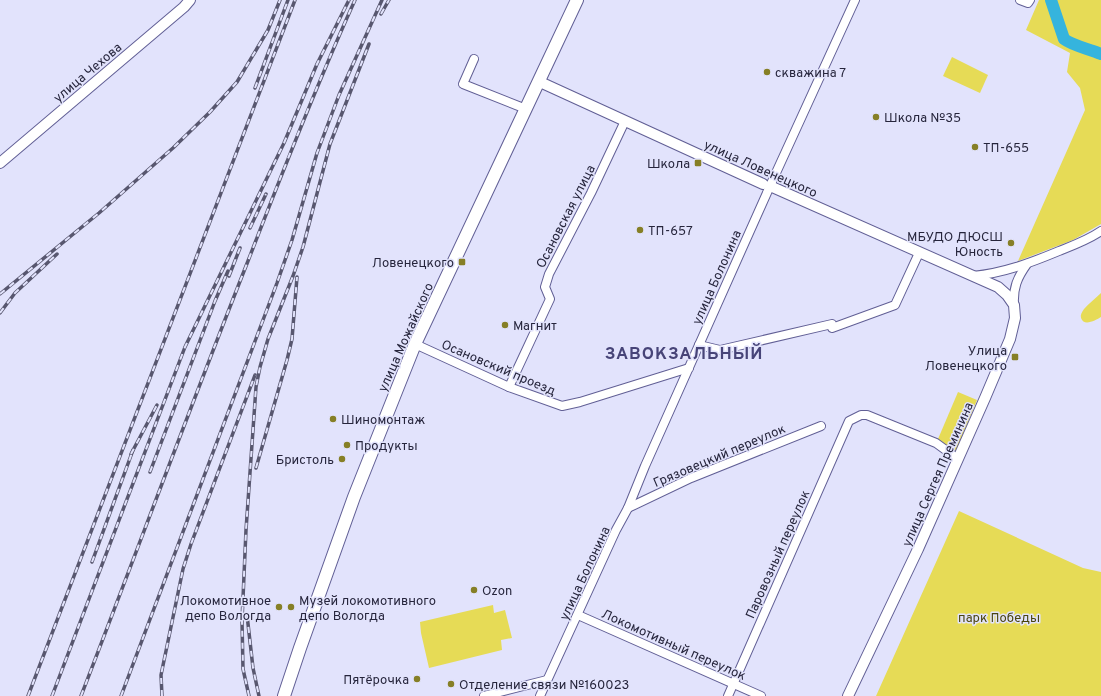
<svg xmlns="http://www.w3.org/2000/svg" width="1101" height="696" viewBox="0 0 1101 696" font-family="Overpass,sans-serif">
	<rect width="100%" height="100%" fill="#e2e3fc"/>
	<g fill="#e6db56">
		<path d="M1039 0H1101V224L1073 240 1018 261 1085 110 1080 88 1067 72 1070 53 1026 30Z"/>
		<path d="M952 57 988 75 980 93 943 76Z"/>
		<path d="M1101 293V317C1096 320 1084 327 1081 318 1080 315 1082 312 1084 309 1089 303 1096 298 1101 293Z"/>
		<path d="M958 392 977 400 955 453 938 439Z"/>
		<path d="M959 511 1083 568 1101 572V696H876Z"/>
		<path d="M493 605 494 613 505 610 512 638 501 640 502 650 429 668 421 633 420 622Z"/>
	</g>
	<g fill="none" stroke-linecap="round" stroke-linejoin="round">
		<path stroke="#35b4dd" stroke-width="12" d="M1051 0 1064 39C1073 46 1090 49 1101 54"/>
		<g stroke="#615f95" stroke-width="10">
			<g id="minor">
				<path d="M1020 0 1028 3 1030 0"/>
				<path d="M474 59 463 84 526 109"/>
				<path d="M973 276C1004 273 1030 263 1059 251 1074 245 1088 240 1101 231"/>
				<path d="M1014 305C1013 288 1017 278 1027 264"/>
				<path d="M832 328 895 305 919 253"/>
				<path d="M415 344 509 387 562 406 580 402 689 368"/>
				<path d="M699 345 720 350 832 324"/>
				<path d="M509 387 550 299 545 287 549 274 591 193 625 121"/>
				<path d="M628 508 691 478 821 426"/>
				<path d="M578 615 761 696"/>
				<path d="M484 696 547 680"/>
				<path d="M540 696 616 530 628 508 645 466 770 186 855 0"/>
				<path d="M728 696 849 421 861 415H867L936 443 958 459"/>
			</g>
		</g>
		<g stroke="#615f95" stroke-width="12">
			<g id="tertiary">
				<path d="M540 82 763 184"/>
				<path d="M0 163 184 7 190 0"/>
				<path d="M770 186 998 287 1007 295 1014 305 1015 318 1010 339 985 398 918 549 848 696"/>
			</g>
		</g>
		<g stroke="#615f95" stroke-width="14">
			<path id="secondary" d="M284 696 300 648 354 497 415 344 577 0"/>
		</g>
		<use href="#minor" stroke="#fff" stroke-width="8"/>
		<use href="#tertiary" stroke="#fff" stroke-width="10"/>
		<use href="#secondary" stroke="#fff" stroke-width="12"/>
		<g stroke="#58576f" stroke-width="3.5">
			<g id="rail">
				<path d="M381 14 389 0"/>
				<path d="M255 88 288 0"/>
				<path d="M250 228 266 194"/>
				<path d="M229 276 240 248"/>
				<path d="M0 294 99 213 173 148 210 112 237 82 268 30 280 0"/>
				<path d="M0 313 15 293 57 254"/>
				<path d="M131 454 157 405"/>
				<path d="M256 468 287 360 292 339 297 277"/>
				<path d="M150 472 215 301 228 271"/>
				<path d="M92 562 133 450"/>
				<path d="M247 615 253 668 259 696"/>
				<path d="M28 696 295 0"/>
				<path d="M52 696 185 347 284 143 317 64 349 0"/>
				<path d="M81 696C137 551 191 405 248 261 282 173 316 86 355 0"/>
				<path d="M121 696 277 283 292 240 317 153 339 95 382 0"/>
				<path d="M162 696 161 675 183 569 191 544 255 375"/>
				<path d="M249 696 243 669 242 621 246 530 256 387 260 367 268 339 293 276 303 247 330 144 369 44"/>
			</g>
		</g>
		<use href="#rail" stroke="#e2e3fc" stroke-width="2" stroke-dasharray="6" stroke-linecap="butt"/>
	</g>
	<g fill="#867f26" stroke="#e2e3fc" stroke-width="1.5">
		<circle cx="767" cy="72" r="4"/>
		<circle cx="876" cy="117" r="4"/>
		<circle cx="975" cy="147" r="4"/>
		<rect x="694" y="159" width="8" height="8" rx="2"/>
		<circle cx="640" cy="230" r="4"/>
		<circle cx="1011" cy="243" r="4"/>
		<rect x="458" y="258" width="8" height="8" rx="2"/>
		<circle cx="505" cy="325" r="4"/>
		<rect x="1011" y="353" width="8" height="8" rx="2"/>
		<circle cx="333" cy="419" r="4"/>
		<circle cx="347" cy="445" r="4"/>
		<circle cx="342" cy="459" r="4"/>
		<circle cx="474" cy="590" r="4"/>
		<circle cx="279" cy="607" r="4"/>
		<circle cx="291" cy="607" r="4"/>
		<circle cx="417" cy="679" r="4"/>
		<circle cx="451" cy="684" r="4"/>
	</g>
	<g text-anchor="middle" stroke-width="3" stroke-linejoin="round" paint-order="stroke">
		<g font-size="13" fill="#26253c" stroke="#e2e3fc">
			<text transform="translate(87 72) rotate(-40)" y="5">улица Чехова</text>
			<text transform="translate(761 168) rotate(24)" y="5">улица Ловенецкого</text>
			<text transform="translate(565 216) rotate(-63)" y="5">Осановская улица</text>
			<text transform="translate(716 277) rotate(-66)" y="5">улица Болонина</text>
			<text transform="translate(405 337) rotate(-66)" y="5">улица Можайского</text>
			<text transform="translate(499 367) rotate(23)" y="5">Осановский проезд</text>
			<text transform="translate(719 455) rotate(-23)" y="5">Грязовецкий переулок</text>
			<text transform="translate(937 474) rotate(-66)" y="5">улица Сергея Преминина</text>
			<text transform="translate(777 554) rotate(-66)" y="5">Паровозный переулок</text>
			<text transform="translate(584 573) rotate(-65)" y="5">улица Болонина</text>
			<text transform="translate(674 644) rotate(24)" y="5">Локомотивный переулок</text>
		</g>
		<g font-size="13" fill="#26253c" stroke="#e2e3fc" text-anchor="start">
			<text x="775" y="77">скважина 7</text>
			<text x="884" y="122">Школа №35</text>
			<text x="983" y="152">ТП-655</text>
			<text x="690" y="168" text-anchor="end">Школа</text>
			<text x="648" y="235">ТП-657</text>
			<text x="1003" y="241" text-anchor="end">МБУДО ДЮСШ<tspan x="1003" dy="15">Юность</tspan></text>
			<text x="454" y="267" text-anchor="end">Ловенецкого</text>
			<text x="513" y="330">Магнит</text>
			<text x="1007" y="355" text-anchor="end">Улица<tspan x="1007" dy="15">Ловенецкого</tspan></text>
			<text x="341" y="424">Шиномонтаж</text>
			<text x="355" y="450">Продукты</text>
			<text x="334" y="464" text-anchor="end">Бристоль</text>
			<text x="482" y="595">Ozon</text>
			<text x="271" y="605" text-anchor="end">Локомотивное<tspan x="271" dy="15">депо Вологда</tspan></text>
			<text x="299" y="605">Музей локомотивного<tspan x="299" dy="15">депо Вологда</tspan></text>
			<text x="409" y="684" text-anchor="end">Пятёрочка</text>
			<text x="459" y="689">Отделение связи №160023</text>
		</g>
		<g font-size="13" fill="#49440d" stroke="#e2e3fc">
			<text x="999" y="622">парк Победы</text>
		</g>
		<g font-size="17" font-weight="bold" letter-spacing="1" fill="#474478" stroke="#e2e3fc">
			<text x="684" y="359">ЗАВОКЗАЛЬНЫЙ</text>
		</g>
	</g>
</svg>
